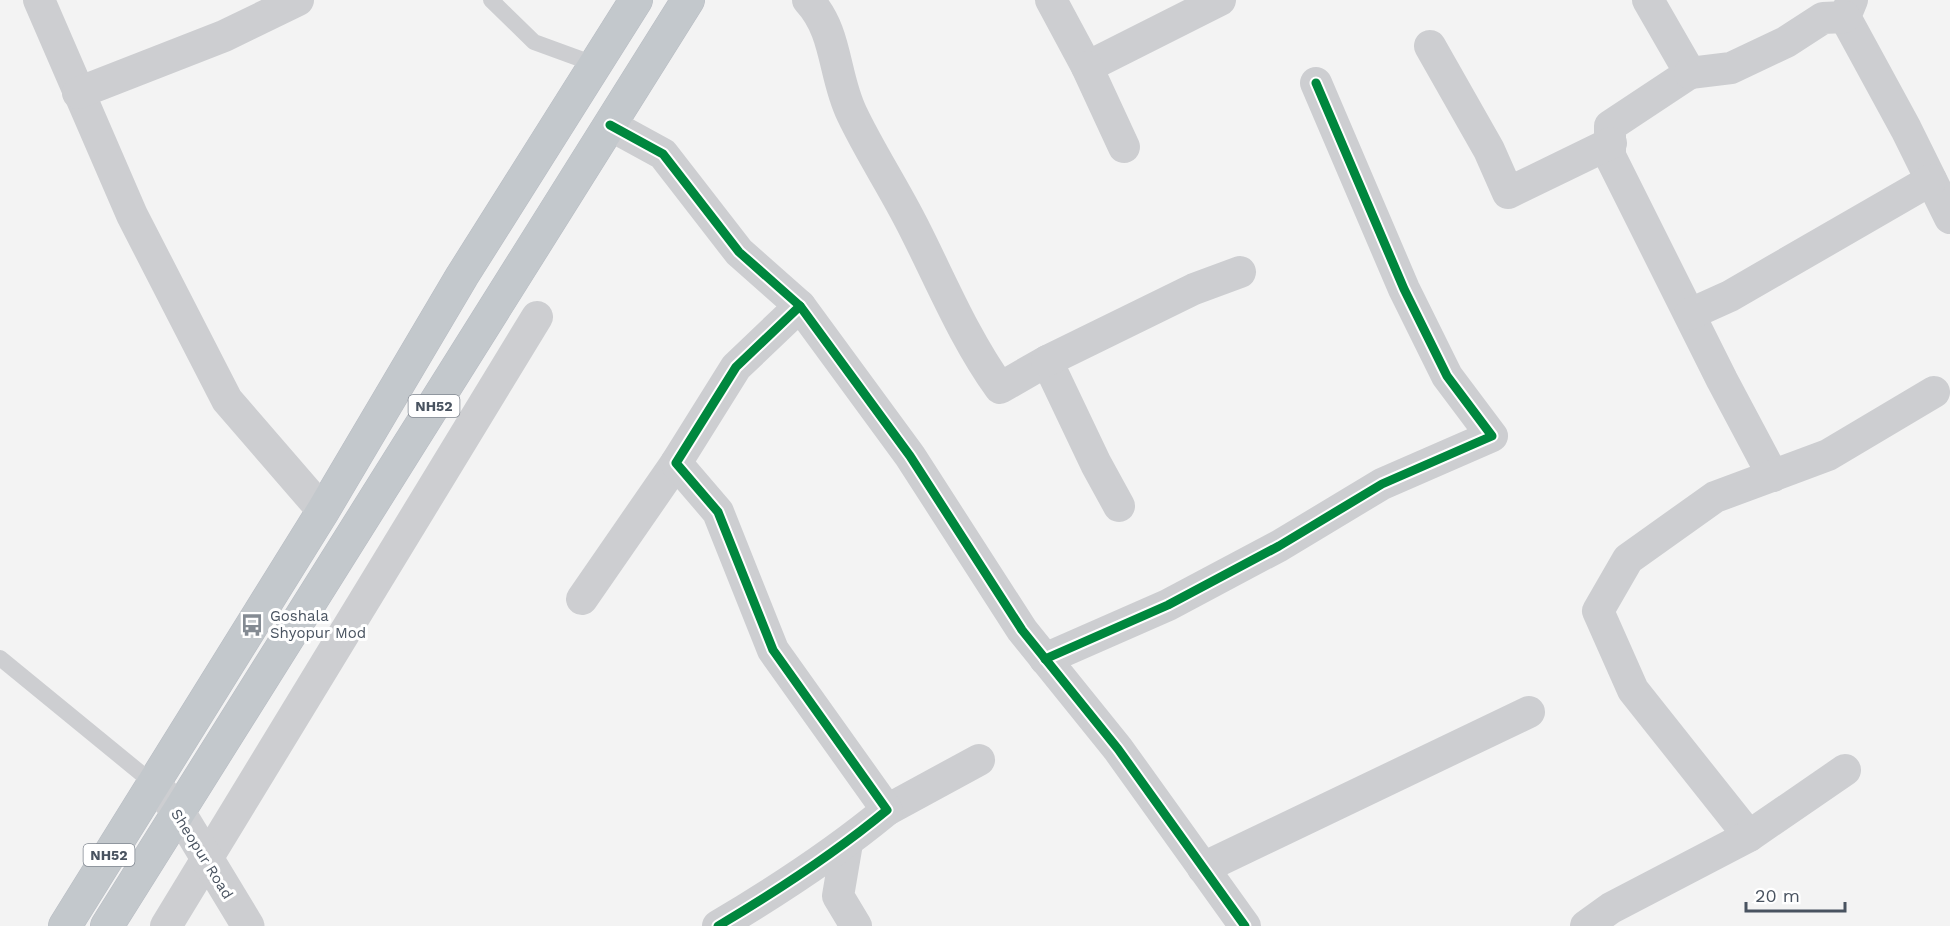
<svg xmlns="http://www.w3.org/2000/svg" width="1950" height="926" viewBox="0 0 1950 926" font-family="'Work Sans',sans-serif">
	<rect width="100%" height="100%" fill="#f3f3f3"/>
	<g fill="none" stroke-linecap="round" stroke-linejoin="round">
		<g stroke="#b8bcc3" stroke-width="34">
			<g id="trunk">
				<path d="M65 926 323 511 462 276 636 0"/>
				<path d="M107 926 688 0"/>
			</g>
		</g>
		<g stroke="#cdced1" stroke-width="16">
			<path d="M491 0 534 42 597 65"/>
			<path d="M0 658 154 784"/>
		</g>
		<g stroke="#cdced1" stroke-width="32">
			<path d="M39 0 132 215 227 400 323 511"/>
			<path d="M808 0C838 32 833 75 852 114 870 152 894 188 913 226 941 281 964 338 1000 388L1047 361 1096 464 1119 506"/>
			<path d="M1051 0 1087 67 1220 0"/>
			<path d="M1648 0 1690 73 1610 126V156L1722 380 1773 476"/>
			<path d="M1852 0 1845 17 1906 129 1950 218"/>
			<path d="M1430 46 1489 150 1508 193 1611 143"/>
			<path d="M1087 67 1124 147"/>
			<path d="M1690 73 1731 68 1786 42 1823 18 1845 17"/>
			<path d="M78 93 224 36 298 0"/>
			<path d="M610 125 663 154 739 252 800 306 910 456 1022 630 1118 749 1245 926"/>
			<path d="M1690 314 1730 296 1931 180"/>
			<path d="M1047 361 1194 289 1240 272"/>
			<path d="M582 599 676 463"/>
			<path d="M1045 659 1168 605 1279 546 1382 484 1492 436 1447 376 1404 289 1316 83"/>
			<path d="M887 810 979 760"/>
			<path d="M1749 836 1633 690 1598 611 1628 559 1715 497 1828 455 1934 392"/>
			<path d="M847 843 838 896 856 926"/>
			<path d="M1203 868 1529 712"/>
			<path d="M166 926 537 317"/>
			<path d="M718 926C777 891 834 854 887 810L773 650 718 512 676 463 736 367 800 306"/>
			<path d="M1586 926 1611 908 1749 836 1845 770"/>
		</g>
		<path stroke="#cdced1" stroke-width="33" d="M154 784 179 812 248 926"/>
		<use href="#trunk" stroke="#c3c8cc" stroke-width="33"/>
		<g stroke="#fff" stroke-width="13">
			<g id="cycleway">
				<path d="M610 125 663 154 739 252 800 306 910 456 1022 630 1118 749 1245 926"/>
				<path d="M1045 659 1168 605 1279 546 1382 484 1492 436 1447 376 1404 289 1316 83"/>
				<path d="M718 926C777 891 834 854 887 810L773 650 718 512 676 463 736 367 800 306"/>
			</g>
		</g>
		<use href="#cycleway" stroke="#00873e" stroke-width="9"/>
	</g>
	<defs>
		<g id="bus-bare" transform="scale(1.8)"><path d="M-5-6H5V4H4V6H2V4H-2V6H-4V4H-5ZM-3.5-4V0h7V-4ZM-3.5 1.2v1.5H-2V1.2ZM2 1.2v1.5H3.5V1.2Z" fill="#848b93" stroke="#fff" stroke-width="2.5" paint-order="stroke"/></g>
	</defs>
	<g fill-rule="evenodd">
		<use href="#bus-bare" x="252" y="625"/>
	</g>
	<g text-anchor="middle" stroke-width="6" stroke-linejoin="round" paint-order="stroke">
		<g fill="#fff" stroke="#808790" stroke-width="1.5">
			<rect x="408.5" y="395" width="51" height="22" rx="4.5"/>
			<rect x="83.5" y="844" width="51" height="22" rx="4.5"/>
		</g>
		<g font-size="14" font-weight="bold" fill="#495360">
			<text x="434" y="411">NH52</text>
			<text x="109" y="860">NH52</text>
		</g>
		<g font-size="15" fill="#495360" stroke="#fff" text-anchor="start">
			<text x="270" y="621">Goshala<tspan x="270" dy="17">Shyopur Mod</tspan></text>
		</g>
		<g font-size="15" fill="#495360" stroke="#fff">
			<text transform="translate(202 854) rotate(58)" y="5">Sheopur Road</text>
		</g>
	</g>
	<path d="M1746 902v9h99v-9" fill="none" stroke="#495360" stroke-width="3"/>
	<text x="1755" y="902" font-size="18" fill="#495360" stroke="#ffffff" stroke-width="4.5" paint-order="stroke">20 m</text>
</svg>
